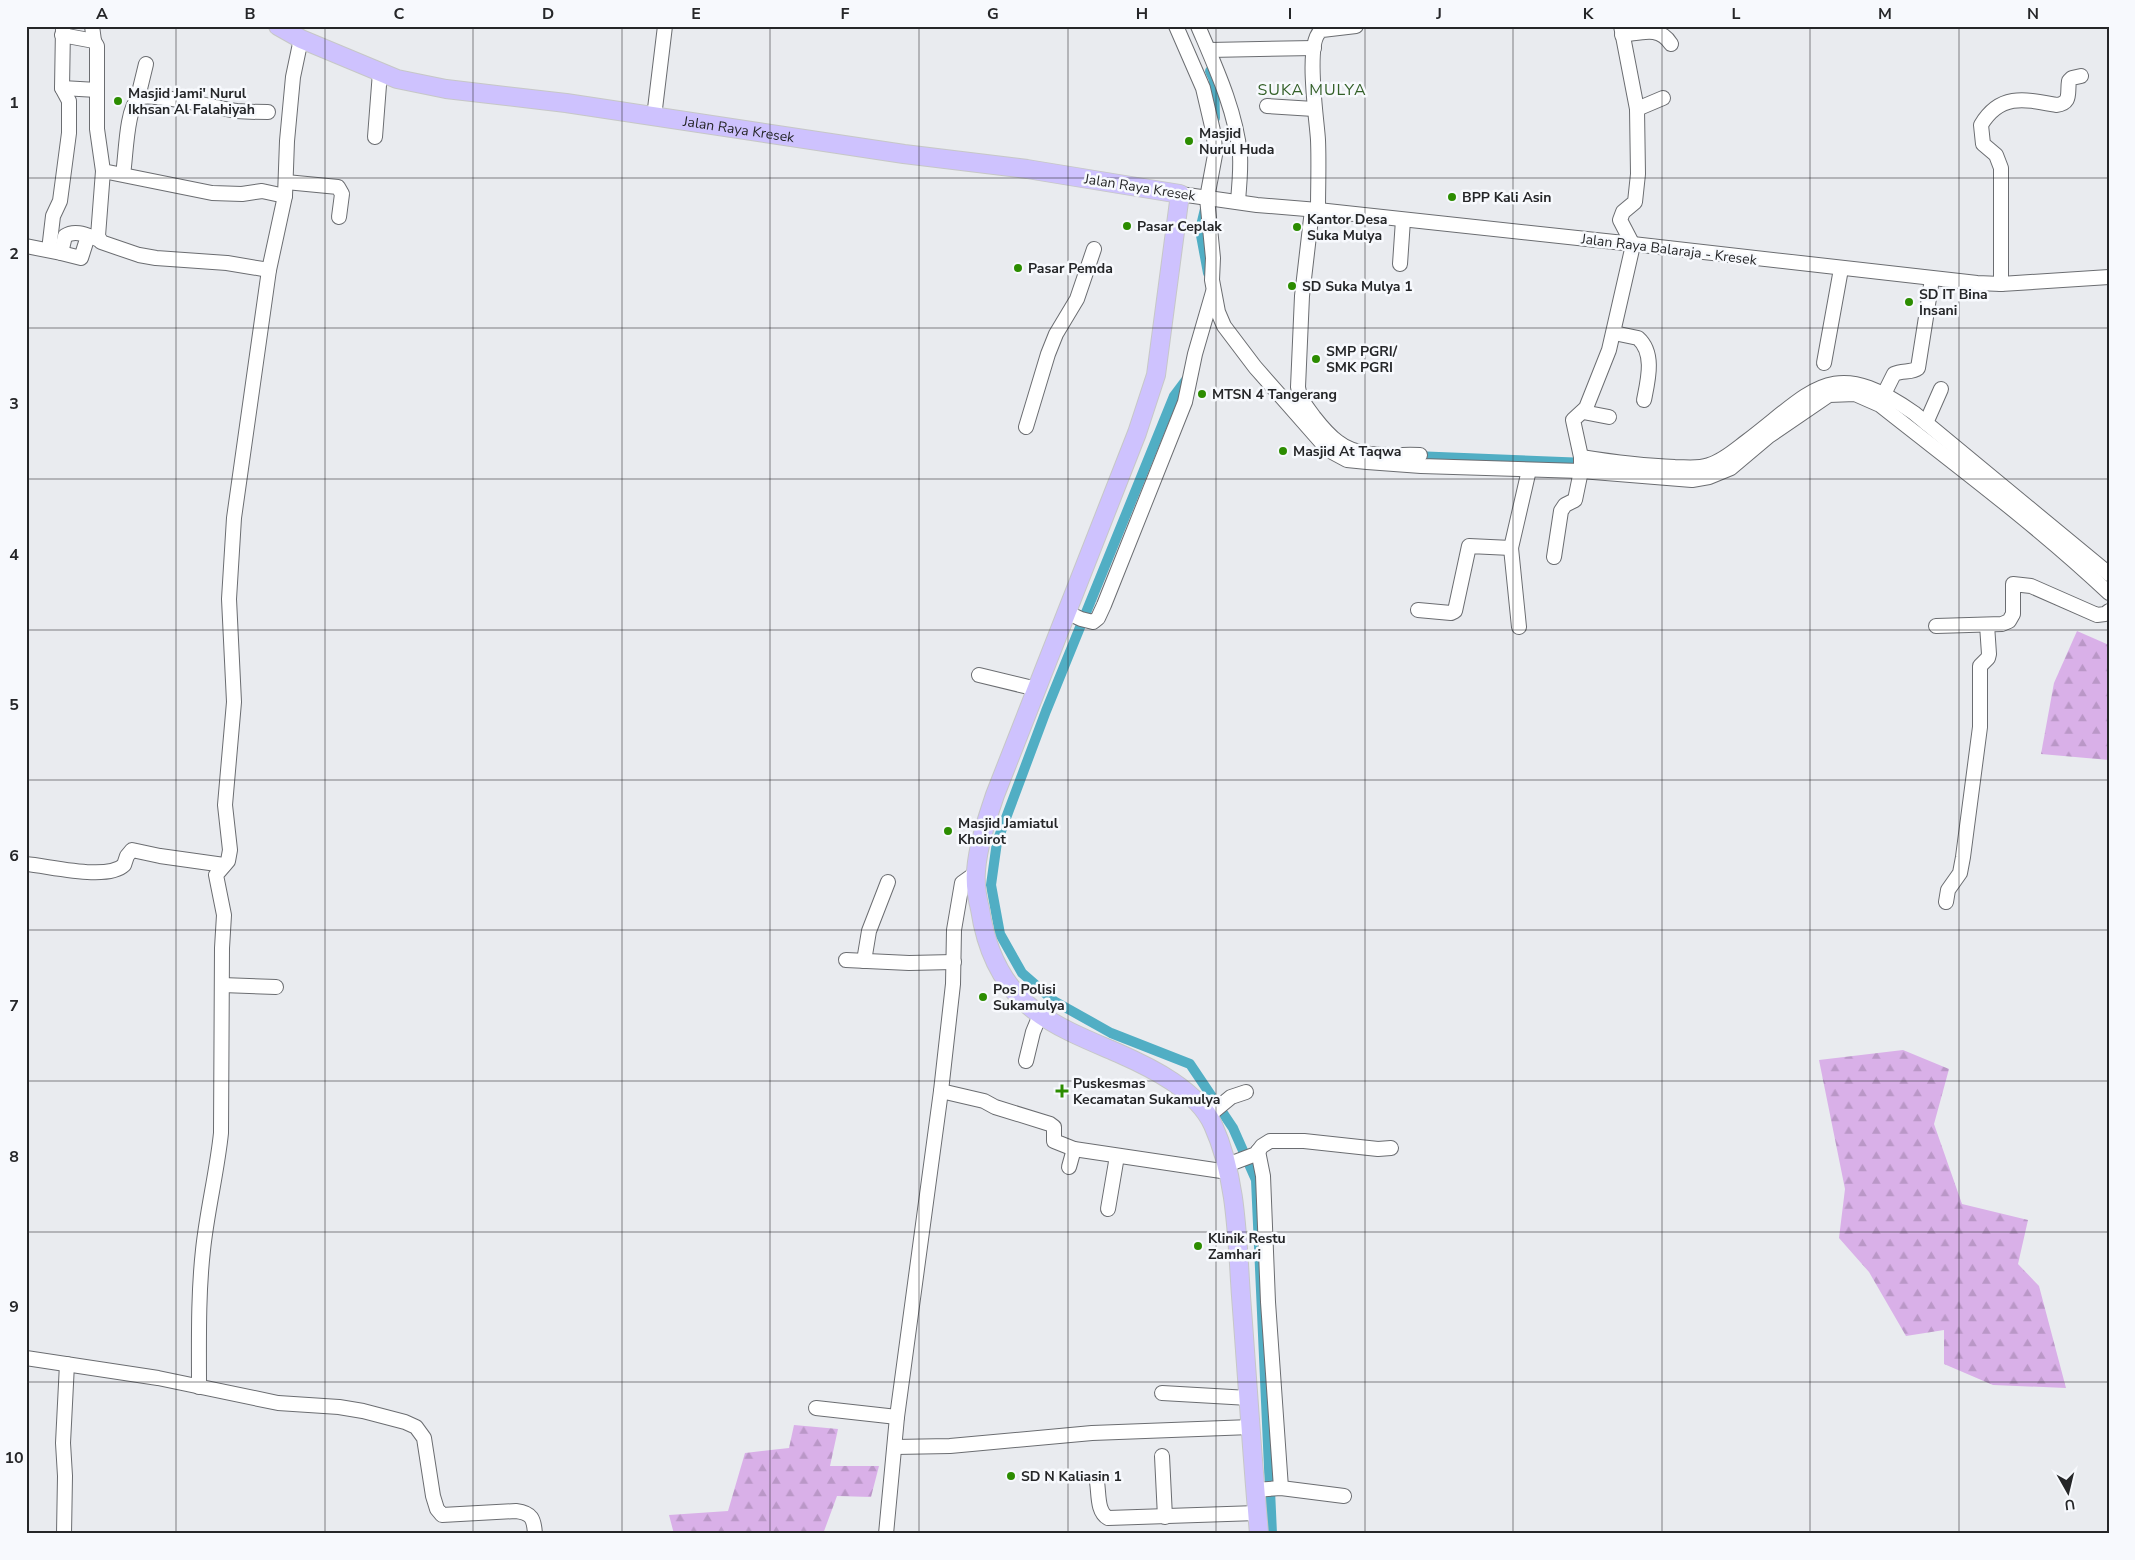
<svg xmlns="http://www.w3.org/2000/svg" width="2135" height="1560" viewBox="0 0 2135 1560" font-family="'Nunito Sans',sans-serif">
	<defs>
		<pattern id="forest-firs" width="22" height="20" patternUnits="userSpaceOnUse" patternTransform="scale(1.25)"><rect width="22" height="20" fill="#d9b0e8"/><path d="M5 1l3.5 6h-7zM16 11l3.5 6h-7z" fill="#ba97c7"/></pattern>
	</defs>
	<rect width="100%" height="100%" fill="#e9ebef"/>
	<g fill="url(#forest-firs)">
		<path d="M2077 631 2109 645V760L2041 754 2054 683Z"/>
		<path d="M1903 1050 1949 1069 1934 1124 1962 1204 2028 1220 2018 1264 2039 1286 2066 1388 1993 1385 1944 1364V1330L1906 1336 1869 1272 1839 1238 1845 1189 1819 1060Z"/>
		<path d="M794 1425 838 1429 830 1466H879L871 1497 837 1496 823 1534H674L669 1515 728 1511 745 1453 789 1448Z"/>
	</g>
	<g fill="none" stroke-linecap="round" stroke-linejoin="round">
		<g stroke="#51aec4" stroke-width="10">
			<path d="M1210 71 1214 80 1215 118"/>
			<path d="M1205 209 1200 230 1208 273"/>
			<path d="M1189 376 1174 396 1046 711 997 842 991 885 1000 934 1022 973 1054 1001 1111 1033 1190 1064 1233 1128 1256 1180 1272 1534"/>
			<path d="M1414 456 1587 463"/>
		</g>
		<g stroke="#6b6d71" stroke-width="16">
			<g id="minor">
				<path d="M92 26 94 41"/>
				<path d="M1176 26 1203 88 1214 135 1215 155 1207 198 1213 258 1212 280 1218 312 1224 326 1255 367 1322 443 1334 453 1347 460 1367 462 1421 466 1581 471 1692 480 1709 477 1731 468 1769 436 1829 395 1855 394 1880 405C1957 466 2037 525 2109 593"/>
				<path d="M1198 26C1215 66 1236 111 1240 155 1241 171 1239 186 1238 202"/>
				<path d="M62 35 94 41 97 46V129L103 171 212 193 242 194 262 191 285 196"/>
				<path d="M1622 35C1641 33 1659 25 1671 44"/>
				<path d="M1209 50 1314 48"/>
				<path d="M62 88 97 90"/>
				<path d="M137 101 146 64"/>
				<path d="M1267 106 1314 109"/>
				<path d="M1637 109 1663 98"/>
				<path d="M654 117 665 26"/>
				<path d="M375 137 380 72"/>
				<path d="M103 171 98 236 101 242 139 255 156 258 227 263 269 270"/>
				<path d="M123 174C126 158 126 110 138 99 148 91 221 109 237 111 247 112 258 112 268 112"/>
				<path d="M286 182 338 187 342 194 339 217"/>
				<path d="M1180 194 1257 205 1318 210 1624 243 1977 283 2001 284 2109 277"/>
				<path d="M1312 210 1302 296 1298 387C1299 399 1307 407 1314 417 1321 426 1328 435 1338 442 1359 459 1394 454 1420 455"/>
				<path d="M1318 210C1318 187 1319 163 1318 140 1317 120 1304 40 1322 30L1356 26"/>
				<path d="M26 246 61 253 65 236C76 229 88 236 100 240"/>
				<path d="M49 250 53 216 60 201 69 133V101L62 88 63 28"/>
				<path d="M61 253 81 258 88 236"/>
				<path d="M1400 264 1403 220"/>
				<path d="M2001 284V168L1996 155 1983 144 1981 125C2000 93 2025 99 2056 105 2072 103 2067 93 2069 81L2072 78 2081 76"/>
				<path d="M1614 333 1638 338C1655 353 1648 380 1644 400"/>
				<path d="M1824 363 1841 269"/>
				<path d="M1884 394 1894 374C1902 370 1912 373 1918 368L1932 279"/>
				<path d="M1583 412 1609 417"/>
				<path d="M1926 423 1941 389"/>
				<path d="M1026 427 1048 354 1056 334 1077 299 1094 249"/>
				<path d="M1581 457C1612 462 1643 466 1675 467 1686 467 1698 469 1709 465 1723 461 1735 450 1747 441 1814 390 1832 355 1914 413L2109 574"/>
				<path d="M1511 548 1519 627"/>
				<path d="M1554 557 1561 511 1565 505 1575 500 1581 471V457L1573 420 1586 408 1609 350 1633 245 1620 220 1623 212 1635 202 1638 174 1637 109 1621 26"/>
				<path d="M1418 610 1451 613 1455 611 1469 546 1511 548 1529 470"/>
				<path d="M1066 612 1081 619 1093 622 1098 618 1104 605 1185 402 1195 354 1213 292"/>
				<path d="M1936 626 2002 624 2009 621 2013 614V584L2031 586 2097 615 2105 614 2109 611"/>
				<path d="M979 675 1037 689"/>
				<path d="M26 864C50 866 107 881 124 865L127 856 132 850 160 856 224 865"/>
				<path d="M1946 902 1948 890 1960 873 1963 857 1980 727V666L1988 658 1989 654 1987 625"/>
				<path d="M846 960 909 963 954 962"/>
				<path d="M864 961 869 931 888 882"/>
				<path d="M222 985 276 987"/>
				<path d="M1026 1061 1033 1032 1040 1015"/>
				<path d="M941 1091 984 1101 995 1107 1050 1124 1054 1127V1141L1074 1149 1228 1172"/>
				<path d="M1208 1116 1231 1097 1246 1092"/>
				<path d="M1258 1151 1263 1176 1268 1302 1281 1488"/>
				<path d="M1227 1165 1256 1154 1262 1146 1270 1141H1304L1378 1149 1391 1148"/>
				<path d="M1069 1167 1074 1149"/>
				<path d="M1108 1209 1117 1156"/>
				<path d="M26 1358 158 1378 278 1403 339 1407 363 1411 405 1422 416 1427 424 1438 433 1496 437 1509 442 1515 516 1511C532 1513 534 1519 535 1534"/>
				<path d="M199 1387C199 1341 198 1295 203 1250 207 1211 217 1172 221 1133L222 948 224 915 216 875 228 861 230 850 225 805 234 702 229 599 234 518 269 270 285 196 287 141 293 77 301 39"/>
				<path d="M1162 1393 1249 1398"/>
				<path d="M816 1408 897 1417"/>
				<path d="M895 1447 950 1446 1092 1433 1251 1427"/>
				<path d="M1162 1456 1165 1517"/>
				<path d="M1097 1482C1099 1494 1097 1512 1108 1518L1257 1513"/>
				<path d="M1255 1490 1281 1488 1344 1496"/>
				<path d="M64 1534 65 1476 63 1443 67 1364"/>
				<path d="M886 1534 897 1417 941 1091 953 984 954 930 962 883 976 873"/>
			</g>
		</g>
		<g stroke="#c6c7c7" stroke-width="20">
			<g id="major">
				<path id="s1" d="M278 26 301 39 397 79 446 89 566 103 904 154 1027 169 1180 194 1156 375 1137 433 995 795C987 819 978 845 976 871 975 883 977 897 980 909 986 949 1001 985 1034 1010 1059 1029 1090 1041 1118 1053 1152 1068 1197 1090 1213 1125 1237 1178 1237 1239 1241 1296 1247 1375 1252 1454 1259 1534"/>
			</g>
		</g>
		<use href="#minor" stroke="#fff" stroke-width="14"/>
		<use href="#major" stroke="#cec2fe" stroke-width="18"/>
	</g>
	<path fill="none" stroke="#252628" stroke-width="1" stroke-opacity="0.55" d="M176 26V1534M325 26V1534M473 26V1534M622 26V1534M770 26V1534M919 26V1534M1068 26V1534M1216 26V1534M1365 26V1534M1513 26V1534M1662 26V1534M1810 26V1534M1959 26V1534M26 178H2109M26 328H2109M26 479H2109M26 630H2109M26 780H2109M26 930H2109M26 1081H2109M26 1232H2109M26 1382H2109"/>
	<g fill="#2c8c00" stroke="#f7f9fd" stroke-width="2">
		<circle cx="118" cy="101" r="5"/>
		<circle cx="1189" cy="141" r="5"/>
		<circle cx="1452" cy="197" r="5"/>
		<circle cx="1127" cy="226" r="5"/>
		<circle cx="1297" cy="227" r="5"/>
		<circle cx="1018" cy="268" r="5"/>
		<circle cx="1292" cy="286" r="5"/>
		<circle cx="1909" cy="302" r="5"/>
		<circle cx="1316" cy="359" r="5"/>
		<circle cx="1202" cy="394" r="5"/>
		<circle cx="1283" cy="451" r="5"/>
		<circle cx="948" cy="831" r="5"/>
		<circle cx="983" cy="997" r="5"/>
		<path d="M1059.5 1083.5h5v5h5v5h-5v5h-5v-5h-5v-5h5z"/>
		<circle cx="1198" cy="1246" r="5"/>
		<circle cx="1011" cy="1476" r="5"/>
	</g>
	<g text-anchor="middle" stroke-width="5" stroke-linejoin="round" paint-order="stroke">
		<g font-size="14" font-weight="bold" fill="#252628" stroke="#f7f9fd" text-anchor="start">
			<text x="128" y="98">Masjid Jami' Nurul<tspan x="128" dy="16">Ikhsan Al Falahiyah</tspan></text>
			<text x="1199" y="138">Masjid<tspan x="1199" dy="16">Nurul Huda</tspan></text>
			<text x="1462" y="202">BPP Kali Asin</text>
			<text x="1307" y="224">Kantor Desa<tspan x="1307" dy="16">Suka Mulya</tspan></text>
			<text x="1137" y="231">Pasar Ceplak</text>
			<text x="1028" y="273">Pasar Pemda</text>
			<text x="1302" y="291">SD Suka Mulya 1</text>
			<text x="1919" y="299">SD IT Bina<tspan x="1919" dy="16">Insani</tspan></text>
			<text x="1326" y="356">SMP PGRI/<tspan x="1326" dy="16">SMK PGRI</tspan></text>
			<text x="1212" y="399">MTSN 4 Tangerang</text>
			<text x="1293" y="456">Masjid At Taqwa</text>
			<text x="958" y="828">Masjid Jamiatul<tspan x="958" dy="16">Khoirot</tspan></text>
			<text x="993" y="994">Pos Polisi<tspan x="993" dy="16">Sukamulya</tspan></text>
			<text x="1073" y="1088">Puskesmas<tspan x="1073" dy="16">Kecamatan Sukamulya</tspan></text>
			<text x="1208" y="1243">Klinik Restu<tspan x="1208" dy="16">Zamhari</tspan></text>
			<text x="1021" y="1481">SD N Kaliasin 1</text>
		</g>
		<g font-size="14" fill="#252628" stroke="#f7f9fd">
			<text dy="5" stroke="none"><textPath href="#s1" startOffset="476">Jalan Raya Kresek</textPath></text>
			<text transform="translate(1140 187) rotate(9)" y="5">Jalan Raya Kresek</text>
			<text transform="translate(1669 249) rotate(7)" y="5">Jalan Raya Balaraja - Kresek</text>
		</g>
		<g font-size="16" letter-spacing="1" fill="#325f27" stroke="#f7f9fd">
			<text x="1312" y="95">SUKA MULYA</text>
		</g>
	</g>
	<rect width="2135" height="1560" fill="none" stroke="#f7f9fd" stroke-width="55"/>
	<g transform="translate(2068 1492) rotate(172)" stroke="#f7f9fd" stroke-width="4" paint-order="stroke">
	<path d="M0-4L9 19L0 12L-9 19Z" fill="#252628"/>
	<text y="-8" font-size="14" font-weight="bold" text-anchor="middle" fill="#252628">U</text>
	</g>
	<rect x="28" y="28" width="2080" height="1504" fill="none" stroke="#252628" stroke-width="2"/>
	<g font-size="16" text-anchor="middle" font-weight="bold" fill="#252628">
		<text x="102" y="19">A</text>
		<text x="250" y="19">B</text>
		<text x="399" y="19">C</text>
		<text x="548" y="19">D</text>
		<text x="696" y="19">E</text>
		<text x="845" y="19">F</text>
		<text x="993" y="19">G</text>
		<text x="1142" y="19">H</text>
		<text x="1290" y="19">I</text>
		<text x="1439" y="19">J</text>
		<text x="1588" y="19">K</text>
		<text x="1736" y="19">L</text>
		<text x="1885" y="19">M</text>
		<text x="2033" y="19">N</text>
		<text x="14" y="108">1</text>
		<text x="14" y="259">2</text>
		<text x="14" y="409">3</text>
		<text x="14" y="560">4</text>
		<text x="14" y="710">5</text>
		<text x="14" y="861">6</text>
		<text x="14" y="1011">7</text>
		<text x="14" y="1162">8</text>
		<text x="14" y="1312">9</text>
		<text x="14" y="1463">10</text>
	</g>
</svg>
